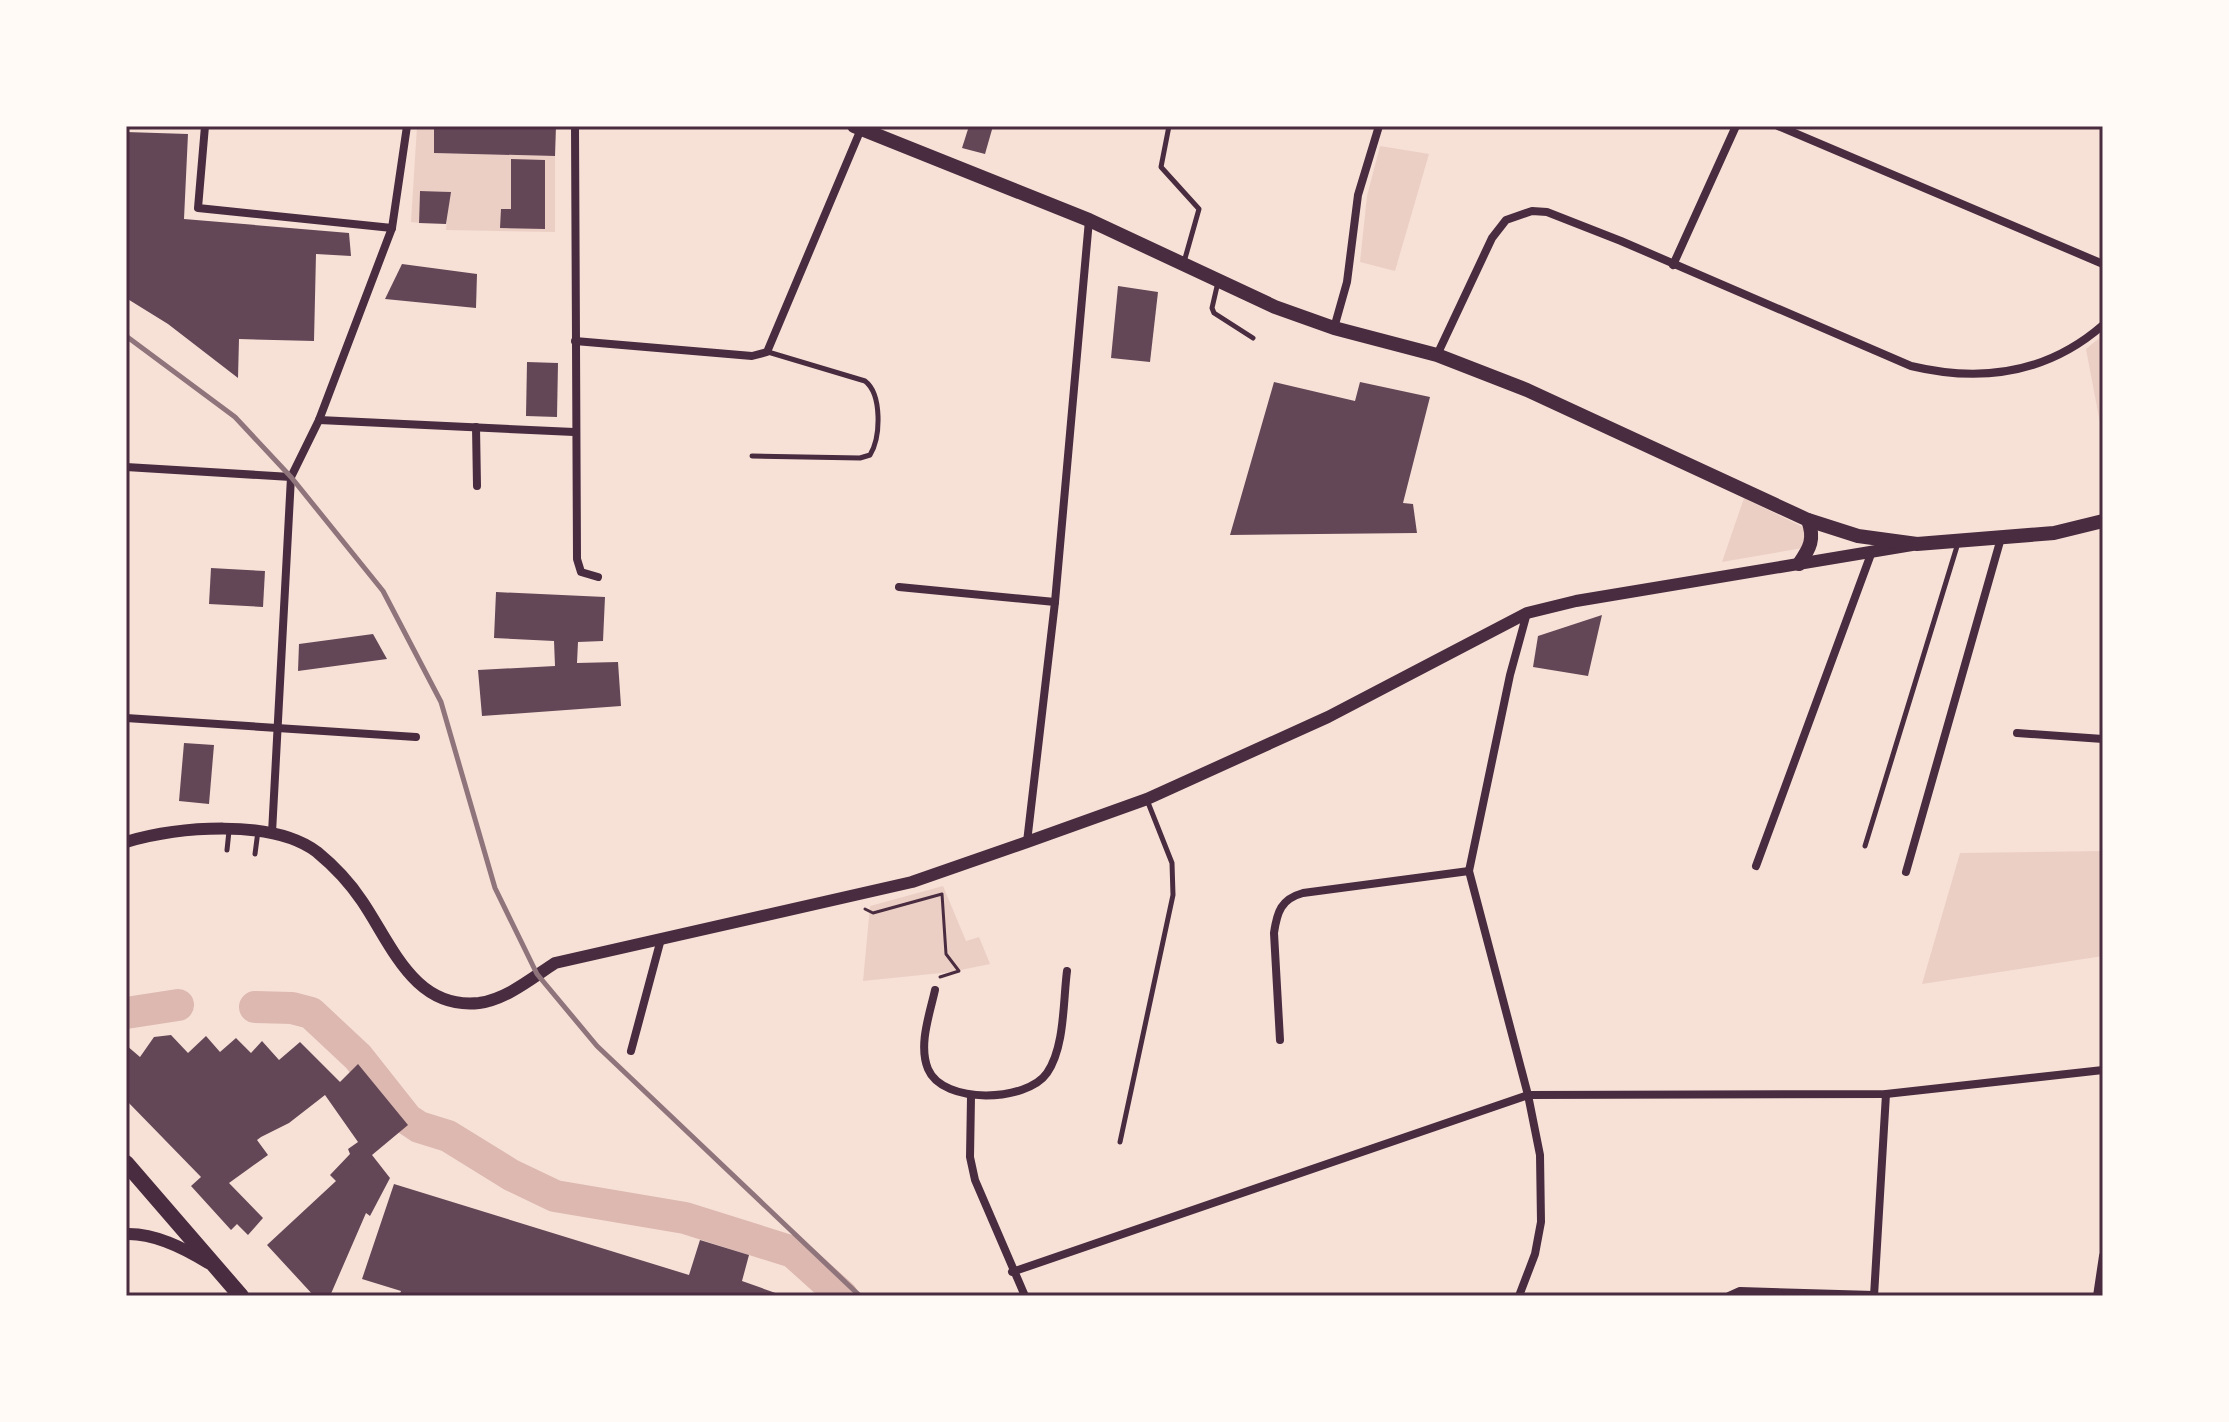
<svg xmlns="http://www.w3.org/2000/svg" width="2229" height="1422" viewBox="0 0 2229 1422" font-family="Literata,serif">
	<rect width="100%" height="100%" fill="#f7e1d7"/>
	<g fill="#ebcfc5">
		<path d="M417 126H434V153L555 156V232L446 230 450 192 420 191 419 223 411 222Z"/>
		<path d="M1380 146 1429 154 1395 271 1360 262 1367 196Z"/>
		<path d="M2103 335V439L2086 349Z"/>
		<path d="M1744 498 1809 530 1803 548 1722 562Z"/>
		<path d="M2103 851V956L1922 984 1960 853Z"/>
		<path d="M943 886 966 941 979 937 990 964 951 972 863 981 870 906Z"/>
	</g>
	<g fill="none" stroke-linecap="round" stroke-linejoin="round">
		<g stroke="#dcb8b0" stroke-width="32">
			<path d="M255 1007 292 1008 311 1013 358 1057 407 1119 419 1127 448 1136 511 1175 555 1196 685 1218 793 1252 842 1296"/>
			<path d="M126 1013 178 1005"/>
		</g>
	</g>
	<g fill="#644757">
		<path d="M434 126H556L555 156 434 153Z"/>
		<path d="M969 126H993L985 154 962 148Z"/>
		<path d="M126 132 188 134 184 219 349 233 351 256 316 254 314 341 239 339 238 378 168 324 126 298Z"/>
		<path d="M511 159 545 160V229L500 228 501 209H511Z"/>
		<path d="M420 191 451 192 446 224 419 223Z"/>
		<path d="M402 264 477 274 476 308 385 299Z"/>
		<path d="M1118 286 1158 292 1150 362 1111 358Z"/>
		<path d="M527 362 558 363 557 417 526 416Z"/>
		<path d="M1274 382 1355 401 1360 382 1430 397 1403 503 1413 504 1417 533 1230 535Z"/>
		<path d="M211 568 265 571 263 607 209 604Z"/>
		<path d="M496 592 605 597 603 641 578 642 577 663 618 662 621 706 482 716 478 670 555 666 554 641 494 638Z"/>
		<path d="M1602 615 1588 676 1533 667 1538 636Z"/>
		<path d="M373 634 387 659 298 671 299 644Z"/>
		<path d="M184 743 214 745 209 804 179 801Z"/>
		<path d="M171 1035 188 1053 206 1036 220 1052 236 1038 251 1053 262 1041 279 1060 300 1042 340 1082 358 1064 408 1125 372 1155 390 1178 370 1216 366 1213 330 1296H314L267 1245 336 1181 330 1175 350 1154 348 1149 358 1142 325 1095 289 1123 261 1137 257 1140 268 1155 229 1183 263 1218 248 1235 237 1224 231 1230 191 1186 201 1177 126 1100V1045L140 1057 154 1037Z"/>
		<path d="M394 1184 689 1275 700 1240 749 1255 742 1281 784 1296H399L401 1291 362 1279Z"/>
	</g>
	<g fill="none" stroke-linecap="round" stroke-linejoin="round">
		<path stroke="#4a2c40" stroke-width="3" d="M865 909 873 913 942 894 946 954 959 971 940 977"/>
		<g stroke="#4a2c40" stroke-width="5">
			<path d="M1169 126 1161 167 1199 209 1184 262"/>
			<path d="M1218 282 1212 308 1214 313 1253 338"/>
			<path d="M752 456 860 458 870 455C881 437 882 394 865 381L768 352"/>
			<path d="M1865 846 1958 543"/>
			<path d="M227 850 229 831"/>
			<path d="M255 854 258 831"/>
			<path d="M1120 1142 1173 895 1172 863 1147 800"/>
		</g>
		<g stroke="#4a2c40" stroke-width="8">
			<path d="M205 126 198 208 392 228"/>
			<path d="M575 126 577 559 581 572 598 577"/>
			<path d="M1778 126 2103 264"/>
			<path d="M1673 265 1736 126"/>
			<path d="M1334 328 1347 282 1358 195 1379 126"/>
			<path d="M575 341 752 356 767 352 861 129"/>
			<path d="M1437 355 1492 238 1506 220 1532 211 1547 212 1621 241 1911 366C1982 383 2048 373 2103 325"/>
			<path d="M319 420 574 432"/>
			<path d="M476 427 477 486"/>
			<path d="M126 467 291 477"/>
			<path d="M899 587 1055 602"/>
			<path d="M126 718 416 737"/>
			<path d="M2017 733 2103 739"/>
			<path d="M272 833 291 477 319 420 392 228 407 126"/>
			<path d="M1027 842 1055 602 1089 220"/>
			<path d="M1756 866 1871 554"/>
			<path d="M1906 872 2001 538"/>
			<path d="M935 990C930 1013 918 1045 928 1069 943 1105 1027 1102 1047 1073 1065 1047 1063 1001 1067 971"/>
			<path d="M1280 1040 1274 933C1277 912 1281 899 1303 893L1469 871"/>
			<path d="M631 1051 661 939"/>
			<path d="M971 1097 970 1157 975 1180 1025 1296"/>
			<path d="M1012 1272 1528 1095 1886 1094 2103 1070"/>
			<path d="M1519 1296 1535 1254 1541 1222 1540 1155 1528 1095 1469 871 1510 675 1527 613"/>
			<path d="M1729 1296 1740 1291 1874 1295"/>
			<path d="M1874 1296 1886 1094"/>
			<path d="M2097 1296 2103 1256"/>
		</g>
		<g stroke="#4a2c40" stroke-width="12">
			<path d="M126 842C177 827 272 818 317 852 334 866 350 883 362 901 392 945 414 1010 479 1003 507 999 532 978 555 963L912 882 1027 842 1147 799 1328 717 1527 613 1576 601 1912 545"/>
			<path d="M126 1234C155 1233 184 1248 208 1263"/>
		</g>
		<g stroke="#4a2c40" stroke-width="14">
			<path d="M854 126 1089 220 1275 307 1334 328 1437 355 1527 390 1808 520 1858 536 1917 544 2054 533 2103 521"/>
			<path d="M1799 564C1810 548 1815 539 1808 520"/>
		</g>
		<path stroke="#4a2c40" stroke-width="16" d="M126 1163 241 1296"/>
		<path stroke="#8f747c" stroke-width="5" d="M126 336 235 417 291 477 383 591 441 702 495 888 537 974 597 1046 860 1296"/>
	</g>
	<rect width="2229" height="1422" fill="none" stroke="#fffaf5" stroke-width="256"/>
	<rect x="128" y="128" width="1973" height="1166" fill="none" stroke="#4a2c40" stroke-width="3"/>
</svg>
